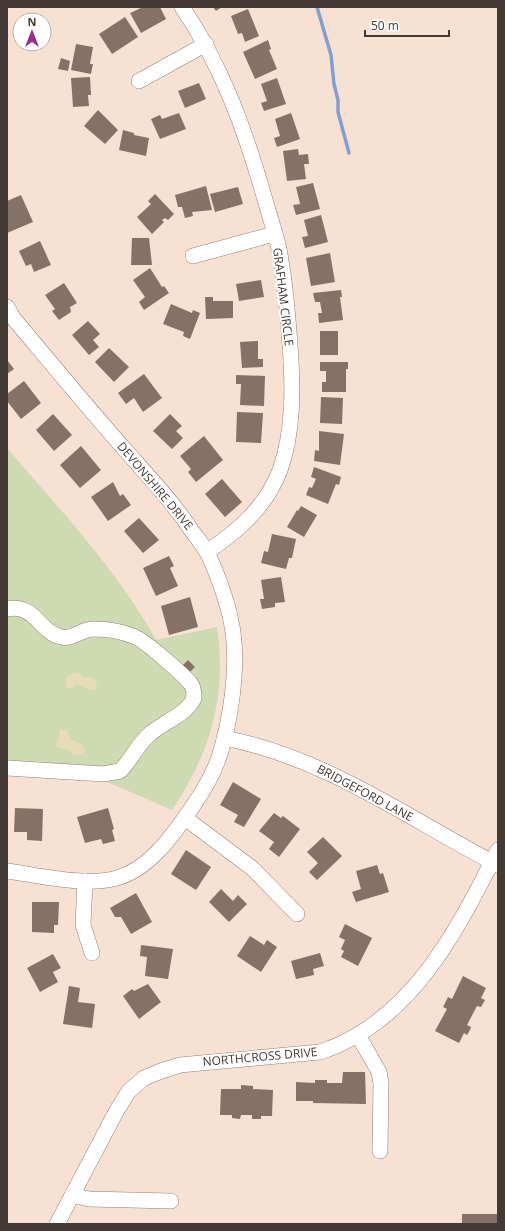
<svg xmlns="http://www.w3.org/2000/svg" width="505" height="1231" viewBox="0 0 505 1231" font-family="'Open Sans',sans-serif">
	<rect width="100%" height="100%" fill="#f7e1d3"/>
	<path fill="#cedab1" d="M7 448C59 509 117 569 156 640L217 627C227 696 211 752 172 810L105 781 7 774Z"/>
	<g fill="#e6dcb7">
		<path d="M75 672 80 673 83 678 92 677 97 684 96 689 90 690 77 684 71 689 66 687V677Z"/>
		<path d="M60 729 67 730 70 739 82 744 85 751 81 755 75 756 67 749 58 748 55 744 59 737Z"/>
	</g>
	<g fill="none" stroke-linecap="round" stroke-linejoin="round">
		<path stroke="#80a1cd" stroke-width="3.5" d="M317 7 331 55 334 84 338 100V112L349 153"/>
	</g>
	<g fill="#857166">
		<path d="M143 7H160L166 19 141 33 130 13Z"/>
		<path d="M213 7H222L216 11Z"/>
		<path d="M248 9 259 36 245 42 242 33 238 34 231 16Z"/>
		<path d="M125 17 138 37 112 54 99 34Z"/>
		<path d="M268 40 271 49 269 50 277 69 255 79 243 52Z"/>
		<path d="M76 44 93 47 90 64H93L91 74 71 70Z"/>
		<path d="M61 58 70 61 68 71 58 69Z"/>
		<path d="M90 77 91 95H88L89 106 73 107 71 78Z"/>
		<path d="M277 78 286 104 264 111 261 103 267 101 261 84Z"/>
		<path d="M199 83 206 99 185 108 178 91Z"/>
		<path d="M98 110 118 130 105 144 84 126Z"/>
		<path d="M179 113 186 129 160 139 151 119 160 115 162 119Z"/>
		<path d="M291 113 300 139 277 147 274 138 280 136 275 119Z"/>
		<path d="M123 130 134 133V135L149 138 146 156 119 150Z"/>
		<path d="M298 149 299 155 308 154 309 164H304L306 179 287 181 283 151Z"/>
		<path d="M313 183 320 209 296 215 293 205 300 204 296 187Z"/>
		<path d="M206 186 212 210 192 212 193 216 185 218 182 207H178L175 195Z"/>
		<path d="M238 187 243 204 215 212 210 194Z"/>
		<path d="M155 194 174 214 168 220 165 218 162 220 164 222 152 234 137 217 151 204 148 201Z"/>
		<path d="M21 195 33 222 7 233V201Z"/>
		<path d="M321 215 328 242 305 248 302 237 308 236 304 220Z"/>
		<path d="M132 238H149L152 265H131Z"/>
		<path d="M40 241 51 265 34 272 31 264 26 266 19 251Z"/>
		<path d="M330 253 335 282 311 286 306 258Z"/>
		<path d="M150 268 162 287 164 286 169 293 144 310 139 302 145 297 133 280Z"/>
		<path d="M261 280 264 297 239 301 236 284Z"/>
		<path d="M64 283 77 303 70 307 71 312 59 320 52 311 55 309 45 295Z"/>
		<path d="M341 290 342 297H340L343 320 319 323 318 313H322L320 302H315L313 293Z"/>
		<path d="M205 297H213V301H233V318L206 319Z"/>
		<path d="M171 304 192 313 193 310 200 313 190 339 183 336 184 332 163 324Z"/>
		<path d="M88 321 100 334 93 340 99 347 89 355 72 335Z"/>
		<rect x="320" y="331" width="18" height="24"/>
		<path d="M258 341V359H263V367L242 368 240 342Z"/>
		<path d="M109 348 129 367 114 382 95 362Z"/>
		<path d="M7 360 14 369 7 374Z"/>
		<path d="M320 362H348V369H346V392H322V382H326V371H320Z"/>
		<path d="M144 374 162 398 143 412 134 398 126 404 118 393Z"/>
		<path d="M236 375 265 376 264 406 240 405 241 384H236Z"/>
		<path d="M24 381 41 403 21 419 7 401V394Z"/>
		<path d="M321 397 343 398 342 424 320 423Z"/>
		<path d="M237 412 263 413 261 443 236 442Z"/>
		<path d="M53 414 72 435 54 451 36 430Z"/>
		<path d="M170 414 182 426 176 431 183 438 172 449 153 431Z"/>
		<path d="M319 431 344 434 340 465 314 461 315 450 319 451Z"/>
		<path d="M204 436 223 460 196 482 188 472 191 469 180 456Z"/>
		<path d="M81 446 101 470 80 488 60 465Z"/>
		<path d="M314 467 341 477 339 485 336 484 328 504 306 495 309 487 312 488 316 479 311 477Z"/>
		<path d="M222 479 242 502 225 517 205 494Z"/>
		<path d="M113 482 120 496 123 494 131 505 108 521 91 497Z"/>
		<path d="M301 506 317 515 304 537 287 527 297 510 298 511Z"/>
		<path d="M139 518 159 540 143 553 124 531Z"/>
		<path d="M272 534 296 539 292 558H289L286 569 261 563 264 551 268 552Z"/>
		<path d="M169 556 174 566 170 568 178 586 156 596 143 568Z"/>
		<path d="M281 577 285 602 275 603V607L262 609 260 599H264L261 580Z"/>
		<path d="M190 597 198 627 169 635 161 606Z"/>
		<path d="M188 660 195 667 188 674 181 667Z"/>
		<path d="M233 782 261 799 244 827 234 822 238 815 220 805Z"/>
		<path d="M15 808 43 809 42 841 27 840V832H14Z"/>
		<path d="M108 808 114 829 112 830 115 841 103 844 101 839 85 843 77 817Z"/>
		<path d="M274 813 281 818 283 816 300 829 279 857 269 849 274 842 259 831Z"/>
		<path d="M323 837 342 856 317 880 309 872 318 863 307 852Z"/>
		<path d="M186 850 211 867 196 890 171 874Z"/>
		<path d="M377 865 380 874 383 873 389 892 356 902 352 892 361 889 356 871Z"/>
		<path d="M221 889 233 901 238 895 247 904 229 922 209 902Z"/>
		<path d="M136 893 152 922 131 934 121 917H115L110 908Z"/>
		<path d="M32 902H59L58 925H54V933L32 932Z"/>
		<path d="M345 924 372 938 358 966 341 957 344 951 341 949 345 940 339 937Z"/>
		<path d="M250 936 264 945 267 940 277 947 261 972 237 956Z"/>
		<path d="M141 945 173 949 168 979 145 976 147 957 140 956Z"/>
		<path d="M320 953 324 966 313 969 314 975 296 979 291 961Z"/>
		<path d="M53 954 61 968 53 972 58 982 40 992 27 968Z"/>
		<path d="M463 976 486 988 481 998 485 1000 481 1007 477 1006 467 1025 471 1027 470 1030 467 1035 464 1033 459 1043 435 1031 447 1009 443 1007 448 997 452 999Z"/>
		<path d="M148 984 161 1002 139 1019 123 996 132 989 134 991Z"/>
		<path d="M69 986 80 988 78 1002 95 1004 92 1028 63 1024Z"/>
		<path d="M343 1072H365L366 1104 313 1103V1101H296V1082L315 1083V1080H327V1083H342Z"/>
		<path d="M241 1085 253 1086V1089L273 1090 272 1116H261V1119H252V1115H241L240 1119 232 1118V1115H220L221 1089H241Z"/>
		<rect x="462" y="1214" width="36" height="10"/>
	</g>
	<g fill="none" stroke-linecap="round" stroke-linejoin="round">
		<g stroke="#958175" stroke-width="16">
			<g id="minor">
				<path d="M182 7C223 67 246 133 266 203 271 222 279 241 281 261 286 289 288 317 290 345 293 386 294 431 280 470 266 507 238 531 207 552"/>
				<path d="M139 81 206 44"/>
				<path d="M193 256 274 234"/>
				<path d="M7 307 14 319C51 363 88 408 127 452 149 477 173 502 192 531 197 538 204 546 208 554 219 578 229 605 233 632 238 668 231 719 220 754 215 771 205 788 195 803 175 832 150 871 113 879 84 886 37 875 7 871"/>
				<path d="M7 609C35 603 39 632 61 637 72 640 82 629 93 629 107 629 122 631 135 637 144 640 184 675 191 684 194 688 194 693 194 698 186 715 165 721 151 733 138 743 132 759 120 771L103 774 7 768"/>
				<path d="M224 738C325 757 409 819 498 865"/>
				<path d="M185 818 252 868 297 914"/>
				<path d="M85 881 83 925 92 953"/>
				<path d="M358 1035 379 1072 381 1083 380 1151"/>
				<path d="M72 1195 89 1199 171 1201"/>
				<path d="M57 1224 117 1110 129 1091 144 1078 161 1071 180 1065 320 1052C412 1022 457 930 498 850"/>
			</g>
		</g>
		<use href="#minor" stroke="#fff" stroke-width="15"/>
	</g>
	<g text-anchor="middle" stroke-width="4" stroke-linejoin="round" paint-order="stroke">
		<g font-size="12" fill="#433a35" stroke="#fff">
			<text transform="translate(283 297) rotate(83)" y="4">GRAFHAM CIRCLE</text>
			<text transform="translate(155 486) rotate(50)" y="4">DEVONSHIRE DRIVE</text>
			<text transform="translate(365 793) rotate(28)" y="4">BRIDGEFORD LANE</text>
			<text transform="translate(260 1057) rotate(-5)" y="4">NORTHCROSS DRIVE</text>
		</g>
	</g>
	<rect width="505" height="1231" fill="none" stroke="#433a35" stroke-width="16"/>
	<g transform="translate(32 32)"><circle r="19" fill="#ffffff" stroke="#b4b0ae"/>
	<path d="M0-3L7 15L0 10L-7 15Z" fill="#992b8b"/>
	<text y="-6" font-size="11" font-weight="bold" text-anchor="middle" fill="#433a35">N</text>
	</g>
	<path d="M365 30v6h84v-6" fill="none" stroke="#433a35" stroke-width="2"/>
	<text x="371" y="30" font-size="12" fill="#433a35" stroke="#ffffff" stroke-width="3" paint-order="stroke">50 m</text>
</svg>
